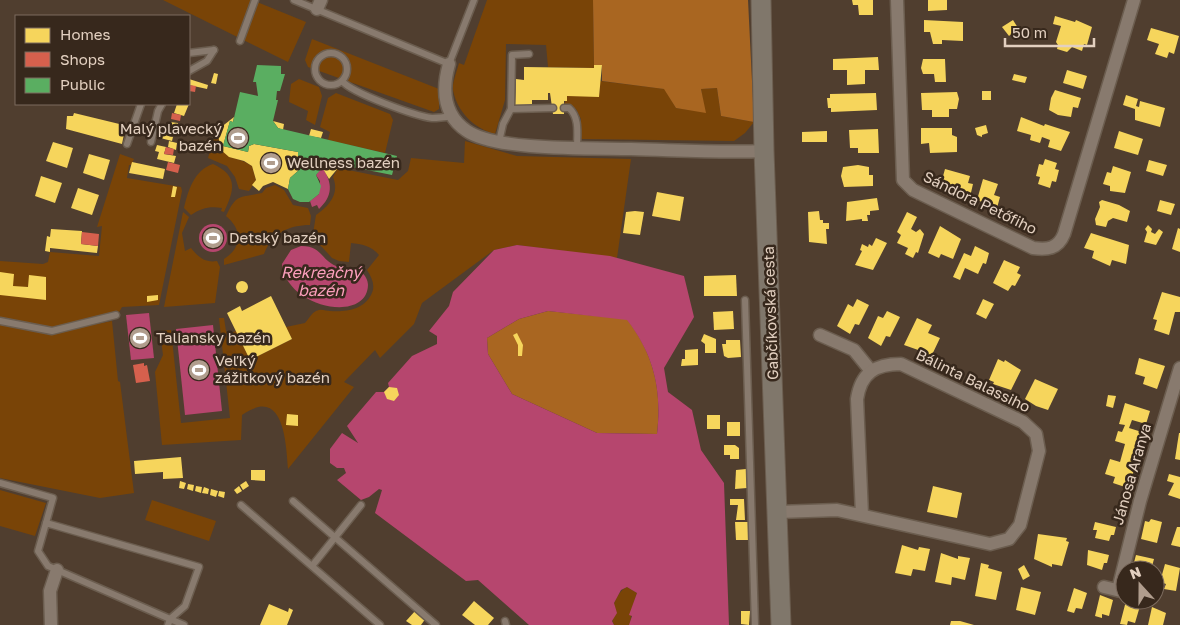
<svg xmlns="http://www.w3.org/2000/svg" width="1180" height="625" viewBox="0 0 1180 625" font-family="'Golos Text',sans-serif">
	<rect width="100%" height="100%" fill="#503e2f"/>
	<g fill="#794407">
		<path d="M163 0H252L306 22 288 62Z"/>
		<path d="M487 0H593L594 68 548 67 546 45 506 44 505 100 495 134C475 129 457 112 453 90 452 83 457 71 459 63L464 65Z"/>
		<path d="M312 39 439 89V109L434 112 308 67 305 60Z"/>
		<path d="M299 79 319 87 322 96 315 125 306 120 308 111 289 102 291 84Z"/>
		<path d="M600 81 665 89 676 108 705 112 701 89 717 88 721 116 754 122 745 133 734 141 581 139V119L576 109 564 105 567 96H599Z"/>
		<path d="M336 93 390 114 393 120 385 153 328 140 330 132 320 127 328 98Z"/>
		<path d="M215 135H218C221 162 234 154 252 166L256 180 249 191 239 189 235 177 227 166 208 158Z"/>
		<path d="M465 141 517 156 631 159 617 258 517 245 494 250 422 303 414 324 380 358 375 350 344 382 354 387 288 469C286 443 284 385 242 415L241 440 162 445 155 372 163 355 160 331 171 330 181 423 230 418 219 318H224L226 331 228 334 236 331 250 360 292 339 286 327 305 323C309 319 312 311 319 310 322 309 327 311 330 311 346 312 363 310 371 295 376 286 372 278 367 270L379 255C372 246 361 244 351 243L349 262 339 261 332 258 322 247 312 240 316 215C329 206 340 194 333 177L338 168 398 180 408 171 411 158 464 163Z"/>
		<path d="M120 154 134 159 131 165H129L127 178 181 187 182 191 159 305 122 307 118 314 71 329 112 321 118 381 120 382 134 493 100 498 0 478V261L43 264 48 262 50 252 99 256 102 226 97 227Z"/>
		<path d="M213 164C239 176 234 191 224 212L221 211 222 208C210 206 201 208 191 215L184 208C188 191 194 170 213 164Z"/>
		<path d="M275 185 284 190 293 205 308 208 311 216 310 225C289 225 272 233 264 254L224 265V259C243 247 242 229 226 216 237 193 239 198 262 193L266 188Z"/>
		<path d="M183 212 189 217 182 233 185 251 191 248C198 257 205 263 217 261L220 267 215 303 164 307Z"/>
		<path d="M0 490 46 503 35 536 0 526Z"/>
		<path d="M152 500 216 521 209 541 145 520Z"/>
		<path d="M627 587 637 593 632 608 630 625H614C609 613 615 593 627 587Z"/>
	</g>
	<g fill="#a96621">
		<path d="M593 0H748L754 122 721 116 717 88 701 89 706 113 676 108 664 89 602 81V65H594Z"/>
		<path d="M548 311 627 319C654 355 662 390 657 434L597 433 512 394 488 354 487 338 519 319Z"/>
	</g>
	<g fill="#b6466e" fill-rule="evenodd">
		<path d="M322 167C333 183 333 196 319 209L317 205 312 207 310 201 319 194 316 189 320 190V181L316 175Z"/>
		<circle cx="213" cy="238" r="14"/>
		<path d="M517 245 610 256 684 276 694 317 664 368 668 392 692 410 701 450 724 483 729 625H629L632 616 629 615 637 593 627 587 621 590 614 603 617 613 612 621 614 625H529L478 580 466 581 375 513 382 490 379 489 369 497 361 500 337 480 346 473 344 468H337L330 463V449L342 433 358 443 347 426 376 392H384L389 387 388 383 412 356 437 344V336L429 331 449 306 453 292 494 250ZM548 311 627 320C654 355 662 390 657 434L597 433 512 394 488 354 487 338 519 319Z"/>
		<path d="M301 246C322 246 320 259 336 266 344 269 353 265 361 272 365 275 368 280 368 285 367 324 286 308 282 264L291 250Z"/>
		<path d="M149 313 154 358 131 360 126 315Z"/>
		<path d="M213 325 222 411 185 415 176 329Z"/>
	</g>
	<g fill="#f6d55c">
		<path d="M852 0H873V15H859L858 5H853Z"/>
		<path d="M928 0H947V10L928 11Z"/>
		<path d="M1055 16 1075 22 1076 20 1092 27 1087 45 1084 44 1082 51 1072 47 1067 52 1057 49 1058 45 1056 42 1061 26 1053 24Z"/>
		<path d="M924 20 963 22V41L942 40V44H933L930 32H924Z"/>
		<path d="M1013 20 1018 28 1009 36 1002 27Z"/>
		<path d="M1151 28 1179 36 1174 54 1169 52 1167 58 1155 54 1159 44 1147 40Z"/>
		<path d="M878 57 879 70H865V84L847 85V70H833V59Z"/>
		<path d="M923 59H945L946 82H935L934 74H923L921 68Z"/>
		<path d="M594 65H602L599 97 567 96V101H564V114H553L550 93H548V100H532V106L515 105 516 79 524 80V67L594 68Z"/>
		<path d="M1067 70 1087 76 1083 89 1063 83Z"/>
		<path d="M214 73 218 74 216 84 211 83Z"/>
		<path d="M1014 74 1027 77 1025 83 1012 80Z"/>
		<path d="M189 79 208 85 207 89 189 85Z"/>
		<path d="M1055 90 1081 98 1078 108 1073 107 1071 117 1058 115 1049 110 1051 98Z"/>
		<rect x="982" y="91" width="9" height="9"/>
		<path d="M957 92 959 99 957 109H949V117H932V110H922L921 93Z"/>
		<path d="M876 93 877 110 831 112V108H828L827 98H830V94Z"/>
		<path d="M1126 95 1138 99 1136 106 1139 107 1140 101 1165 108 1160 127 1135 120V109L1123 105Z"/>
		<path d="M177 104H189L184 116 174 113Z"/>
		<path d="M74 113 173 137 172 141 125 129 122 144 66 129 67 116H73Z"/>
		<path d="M234 117 233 122 230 121 223 146 248 152 249 146 254 144 298 152V171L290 178 288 189 273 182 263 186 259 191 252 185 256 180 252 166 244 161 229 157 221 150 218 135 220 128Z"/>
		<path d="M1021 117 1044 126 1045 124 1070 132 1061 151 1048 147 1050 140 1042 137 1040 143 1030 140 1031 135 1017 131Z"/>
		<path d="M273 121 284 124 283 130 278 128Z"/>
		<path d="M170 122 178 123 175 136 166 135Z"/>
		<path d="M986 125 988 133 982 135V137L977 135 975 128Z"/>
		<path d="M921 128H952V135L957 137V152L930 153 929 143 921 144Z"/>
		<path d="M311 129 323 132 321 138 309 136Z"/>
		<path d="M878 129 879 153H858V148H850L849 130Z"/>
		<path d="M827 131V142H802V132Z"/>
		<path d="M1119 131 1143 139 1138 155 1114 148Z"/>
		<path d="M169 141 177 143 176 150 168 147Z"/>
		<path d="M53 142 73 148 67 168 46 161Z"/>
		<path d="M157 145 166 147 164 154 176 156 174 163 157 159 159 152 155 151Z"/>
		<path d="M89 154 110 160 104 180 83 173Z"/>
		<path d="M1045 159 1057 163 1055 169 1059 170 1056 182 1052 181 1050 188 1038 184 1040 177 1036 176 1039 164 1043 165Z"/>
		<path d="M1149 160 1167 165 1163 176 1146 171Z"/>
		<path d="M132 162 165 169 163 179 129 173Z"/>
		<path d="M325 164 338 168 329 179 322 167Z"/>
		<path d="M858 165 869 167V175H873V186L844 187 841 176 843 167Z"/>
		<path d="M1113 166 1131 172 1125 193 1110 191V186L1103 184 1107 172 1111 173Z"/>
		<path d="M945 169 970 176 968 183 973 184 970 197 940 187Z"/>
		<path d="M41 176 62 183 55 203 35 196Z"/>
		<path d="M983 179 998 184 994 195 1000 197 997 208 977 200Z"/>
		<path d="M173 186 177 187 175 197H171Z"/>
		<path d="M78 188 99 195 92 215 71 208Z"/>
		<path d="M657 192 684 197 680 221 652 216Z"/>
		<path d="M877 198 879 210 870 211V215H867L868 221H862V219L846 221 847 202Z"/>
		<path d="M1102 200 1119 205 1130 211 1127 222 1113 218 1108 221 1106 227 1096 225 1095 219 1100 207 1099 202Z"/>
		<path d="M1160 200 1175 204 1171 215 1157 211Z"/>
		<path d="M635 211 644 212 640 235 623 233 626 212Z"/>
		<path d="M819 211 820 220H823V223H829V229H826L827 244 809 242 808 212Z"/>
		<path d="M907 212 917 217 911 229 916 232 920 229 924 234 918 253 916 252 913 258 905 254 908 248 897 243 901 235 897 232Z"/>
		<path d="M1148 225 1152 229 1151 232 1155 234 1159 229 1163 232 1156 245 1144 242 1147 232 1145 229Z"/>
		<path d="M940 226 961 239 953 259 941 254 939 258 928 253Z"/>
		<path d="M1178 228 1180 229V252L1172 249Z"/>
		<path d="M51 229 82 231 81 244 98 246 97 253 50 248V252L45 251 47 236 50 237Z"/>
		<path d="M1091 233 1129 245 1126 264 1112 260 1110 266 1092 258 1094 251 1084 248Z"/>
		<path d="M876 238 887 243 873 270 855 265 862 251 860 250 862 244 868 247 869 244 872 246Z"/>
		<path d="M975 246 989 253 986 264 983 263 978 274 965 268 960 280 953 277 964 253 971 256Z"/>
		<path d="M1004 260 1020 267 1017 273 1021 275 1015 286 1012 285 1008 291 993 283Z"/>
		<path d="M0 272 14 274 13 286 28 287 29 275 46 277V300L0 295Z"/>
		<path d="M736 275 737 296H704V276Z"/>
		<circle cx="242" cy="287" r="6"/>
		<path d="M1162 292 1180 297V312H1175L1169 335 1154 330 1157 320 1153 319Z"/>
		<path d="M158 295V300L147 302V296Z"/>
		<path d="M271 296 292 339 250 360 227 313 240 306 242 311Z"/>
		<path d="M857 299 869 305 859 325 855 324 850 334 837 326 848 304 853 307Z"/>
		<path d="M983 299 994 304 986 319 976 314Z"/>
		<path d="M733 311 734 329 714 330 713 312Z"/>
		<path d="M887 311 900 317 890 337 886 336 881 346 868 338 878 316 883 318Z"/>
		<path d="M917 318 932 325 928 333 940 338 930 359 919 354 921 351 904 345Z"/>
		<path d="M517 333 523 345 522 356H518V345L513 335Z"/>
		<path d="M704 334 716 339V353H705V344L701 341Z"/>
		<path d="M726 340H740L741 357 728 358 724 356 722 344H726Z"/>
		<path d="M698 349V365L681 366 682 359H685V350Z"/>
		<path d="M1139 358 1165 366 1157 389 1143 384 1145 377 1135 374Z"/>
		<path d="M998 359 1004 362 1005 360 1021 370 1011 390 993 384 994 382 989 380Z"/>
		<path d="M1035 379 1058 389 1048 410 1036 406 1025 399Z"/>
		<path d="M389 387 397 388 399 395 394 401 387 399 384 392Z"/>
		<path d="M1108 395 1116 396 1113 408 1106 406Z"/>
		<path d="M1125 403 1150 411 1146 424 1132 420 1129 428 1145 433 1142 443 1136 442 1135 446 1140 448 1136 460H1138L1132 476 1126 475 1125 479 1130 481 1128 488 1113 483 1115 477 1105 474 1110 459 1120 462 1125 444 1115 441 1118 431 1122 432 1125 425 1119 424Z"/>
		<path d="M287 414 298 415V426L286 425Z"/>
		<rect x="707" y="415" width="13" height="14"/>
		<rect x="727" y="422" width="13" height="14"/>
		<path d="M1179 433H1180V460L1175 459Z"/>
		<path d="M724 445H735L739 448V459H730V455H724Z"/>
		<path d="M181 457 183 478 163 479V472L135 474 134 461Z"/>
		<path d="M746 469 747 488 735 489 736 470Z"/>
		<path d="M251 470H265V481L251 480Z"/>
		<path d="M1169 474 1180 477V499L1168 495 1174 483 1167 481Z"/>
		<path d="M180 481 186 483 184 489 179 488Z"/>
		<path d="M246 481 249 486 243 490 240 485Z"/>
		<path d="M188 484 194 485 193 491 187 489Z"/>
		<path d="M196 486 202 487 201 493 195 491Z"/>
		<path d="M239 486 242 491 237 494 234 490Z"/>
		<path d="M933 486 962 493 957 518 927 512Z"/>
		<path d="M204 487 209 489 208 494 202 493Z"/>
		<path d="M211 489 218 491 216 497 210 495Z"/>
		<path d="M219 491 225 492 224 498 218 496Z"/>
		<path d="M730 499H744L745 520H736L738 505H730Z"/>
		<path d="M1151 519 1162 522 1157 543 1141 539 1145 521 1149 522Z"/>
		<path d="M735 522H748V540H736Z"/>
		<path d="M1095 522 1116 527 1114 535H1111L1109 541 1095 538 1097 530H1093Z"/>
		<path d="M1177 527H1180V547L1171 545Z"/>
		<path d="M1038 534 1067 538 1066 541 1069 542 1062 566 1052 564V567L1034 559Z"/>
		<path d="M902 545 918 550 919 547 930 549 925 571 913 569 911 576 895 573Z"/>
		<path d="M1088 550 1109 555 1107 563H1104L1102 570 1087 565Z"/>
		<path d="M941 553 958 559V556L970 558 965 580 952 577 951 585 935 582Z"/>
		<path d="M1136 555 1154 559 1151 570H1132Z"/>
		<path d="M981 563 989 565 988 568 1002 572 996 600 975 596Z"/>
		<path d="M1165 564 1180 568 1176 591 1164 589 1166 584 1160 582Z"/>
		<path d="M1024 565 1030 576 1023 580 1018 569Z"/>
		<path d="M1021 587 1041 592 1035 615 1016 610Z"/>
		<path d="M1074 588 1087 593 1082 609 1076 608 1074 613 1067 611Z"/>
		<path d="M1100 595 1113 600 1109 616 1102 614V618L1095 616Z"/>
		<path d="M474 601 494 618 488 625H475L462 615Z"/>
		<path d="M1126 601 1140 606 1135 623 1128 621 1127 625 1120 624Z"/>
		<path d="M269 604 288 612 289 608 293 610 287 625H260Z"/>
		<path d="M1152 607 1166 613 1163 625H1148Z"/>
		<path d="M416 610 426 618 421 625H412L406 621Z"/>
		<path d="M741 611H750L749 625 741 624Z"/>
		<path d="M951 621H960L974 625H950Z"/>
	</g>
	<g fill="#d6604d">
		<path d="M189 85 196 86 195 92 189 91Z"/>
		<path d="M172 113 181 115 180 121 171 119Z"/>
		<path d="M166 147 174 149 173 155 164 154Z"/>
		<path d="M168 162 180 165 178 173 166 170Z"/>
		<path d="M82 232 99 234 98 246 81 244Z"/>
		<path d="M144 363V366L147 365 150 381 136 383 133 365Z"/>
	</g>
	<path fill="#5aae61" d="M257 65 281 66V74H285L280 91H277L276 100H278L273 121 278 128 397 156 392 175 327 162 316 175 321 186 319 194 309 202H300L293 199 288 189 290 178 298 171V152L254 144 249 146 248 152 223 146 230 121 233 122 240 92 258 96 256 82H253Z"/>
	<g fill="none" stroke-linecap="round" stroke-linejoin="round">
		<g stroke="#6b5d4f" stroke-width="9">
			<g id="lane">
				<path d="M294 0 449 64 474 0"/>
				<path d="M240 41 255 0"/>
				<circle cx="331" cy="69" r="16"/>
				<path d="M189 53 214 50"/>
				<path d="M189 71 207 61 214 50"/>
				<path d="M342 81C352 93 415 116 432 118 439 118 446 117 452 116"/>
				<path d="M564 108H569C580 118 577 134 577 148"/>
				<path d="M511 109 512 55 529 54"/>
				<path d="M151 142 158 111 162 104"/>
				<path d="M499 142 503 124 511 109 553 108"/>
				<path d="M127 144 141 104"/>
				<path d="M745 300 755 625"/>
				<path d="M0 321 52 331 116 315"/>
				<path d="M0 483 53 498 46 523"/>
				<path d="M293 501 436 625"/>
				<path d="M241 505 380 625"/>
				<path d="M46 523 199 567 185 606 170 619 48 566 38 551Z"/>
				<path d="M312 566 361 505"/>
				<path d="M505 621 506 625"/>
				<path d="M168 625 170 619 184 625"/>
			</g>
		</g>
		<g stroke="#6b5d4f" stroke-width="15">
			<g id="street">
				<path d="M897 0 903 180 913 190 1033 248C1047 250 1058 249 1064 234L1134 0"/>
				<path d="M317 9 321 0"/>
				<path d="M449 64C442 89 443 115 467 131 496 151 593 148 631 149 675 150 720 153 764 151"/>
				<path d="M820 335 854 350 871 371"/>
				<path d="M778 512 837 510 990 544 1009 539 1020 525 1039 451 1036 434 1023 422 901 364C875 364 861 373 857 399L862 515"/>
				<path d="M1104 587 1125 592"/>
				<path d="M1118 590 1140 501 1180 368"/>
				<path d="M51 625 50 591 57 570"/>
			</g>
		</g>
		<g stroke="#6b5d4f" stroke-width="21">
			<path id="secondary" d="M761 0 764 151 781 625"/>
		</g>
		<use href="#lane" stroke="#887a6e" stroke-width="6"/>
		<use href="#street" stroke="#887a6e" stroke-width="12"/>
		<use href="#secondary" stroke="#80776b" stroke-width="19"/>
	</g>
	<defs>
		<g id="stadium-disc" transform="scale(1.125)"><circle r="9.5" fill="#b09d8d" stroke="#37281c"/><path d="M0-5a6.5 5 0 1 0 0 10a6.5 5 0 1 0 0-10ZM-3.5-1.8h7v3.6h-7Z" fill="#fff"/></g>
	</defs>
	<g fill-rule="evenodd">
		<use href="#stadium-disc" x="238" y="138"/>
		<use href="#stadium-disc" x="271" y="163"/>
		<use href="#stadium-disc" x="213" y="238"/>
		<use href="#stadium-disc" x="140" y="338"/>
		<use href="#stadium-disc" x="199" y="370"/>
	</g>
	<g text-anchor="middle" stroke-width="5" stroke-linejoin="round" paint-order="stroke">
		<g font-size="15" fill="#e3d0c0" stroke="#37281c" text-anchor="start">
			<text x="222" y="134" text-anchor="end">Malý plavecký<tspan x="222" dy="17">bazén</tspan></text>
			<text x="287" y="168">Wellness bazén</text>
			<text x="229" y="243">Detský bazén</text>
			<text x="156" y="343">Taliansky bazén</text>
			<text x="215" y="366">Veľký<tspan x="215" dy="17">zážitkový bazén</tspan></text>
		</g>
		<g font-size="15" fill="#e3d0c0" stroke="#37281c">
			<text transform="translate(980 203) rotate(26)" y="5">Sándora Petőfiho</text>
			<text transform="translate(771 313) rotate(-92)" y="5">Gabčíkovská cesta</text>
			<text transform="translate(973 381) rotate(26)" y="5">Bálinta Balassiho</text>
			<text transform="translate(1132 474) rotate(-74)" y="5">Jánosa Aranya</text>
		</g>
		<g font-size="16" font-style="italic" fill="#fc9fbc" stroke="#37281c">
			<text x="321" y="278">Rekreačný<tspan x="321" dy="18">bazén</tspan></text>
		</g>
	</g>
	<rect x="15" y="15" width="175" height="90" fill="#37281c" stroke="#7c6b5e"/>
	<rect x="25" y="28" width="25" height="15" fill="#f6d55c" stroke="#7c6b5e"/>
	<text x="60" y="40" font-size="15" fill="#e3d0c0">Homes</text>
	<rect x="25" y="52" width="25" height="15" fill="#d6604d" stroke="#7c6b5e"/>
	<text x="60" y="65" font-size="15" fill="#e3d0c0">Shops</text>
	<rect x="25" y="78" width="25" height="15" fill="#5aae61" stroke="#7c6b5e"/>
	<text x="60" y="90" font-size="15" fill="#e3d0c0">Public</text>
	<g transform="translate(1140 585) rotate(339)"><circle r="24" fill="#37281c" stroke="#7c6b5e"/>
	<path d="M0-4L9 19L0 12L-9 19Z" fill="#b09d8d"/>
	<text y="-8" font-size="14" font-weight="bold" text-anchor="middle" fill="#e3d0c0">N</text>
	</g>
	<path d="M1005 38v8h89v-8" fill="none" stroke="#e3d0c0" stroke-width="2.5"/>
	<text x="1012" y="38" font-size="15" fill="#e3d0c0" stroke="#37281c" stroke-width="4" paint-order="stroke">50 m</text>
</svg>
